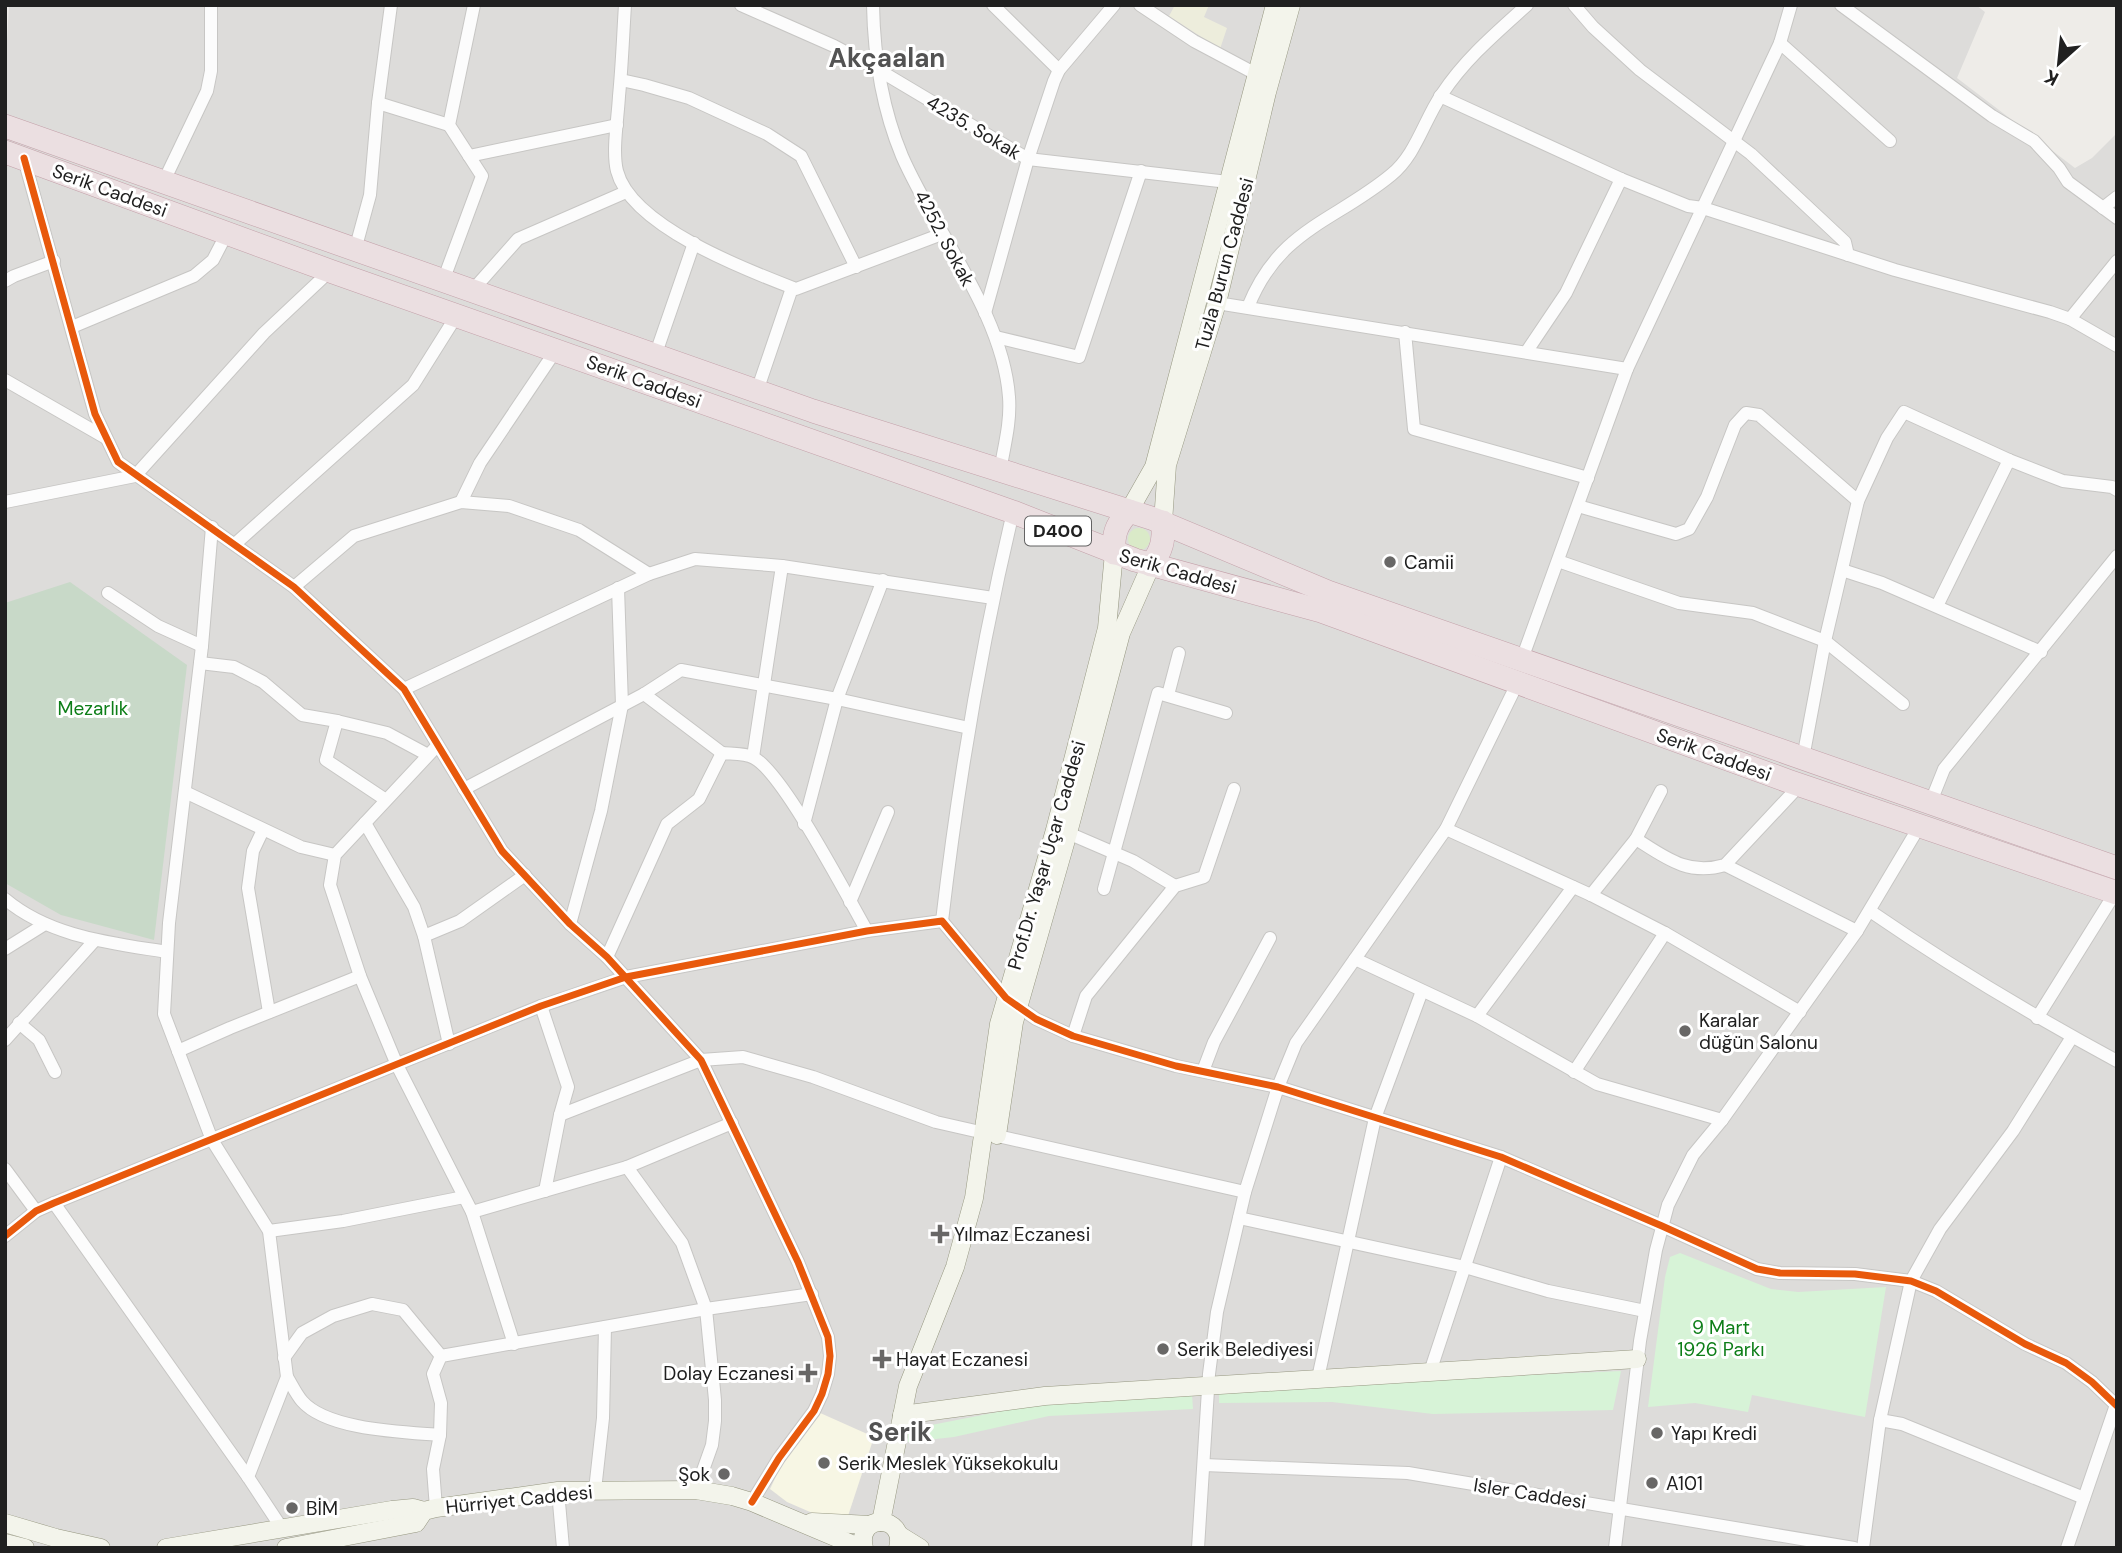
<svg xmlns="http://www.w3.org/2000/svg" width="2122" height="1553" viewBox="0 0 2122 1553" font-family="'DM Sans',sans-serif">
	<rect width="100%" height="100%" fill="#eeece8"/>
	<path fill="#dddcda" d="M9 5H1976L1985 12 1957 78 2075 168 2092 158 2117 133V1548H5V76Z"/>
	<path fill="#f7f6e4" d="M818 1412 874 1437 847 1519 831 1521 787 1502 770 1489 794 1438Z"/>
	<path fill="#ededdc" d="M1175 5H1209L1204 17 1227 28 1220 49 1169 16Z"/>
	<circle fill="#daeac8" cx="1139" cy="539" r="11"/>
	<path fill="#c8d9c8" d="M70 582 187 665 154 940 61 915 5 883V603Z"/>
	<g fill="#d7f3d7">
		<path d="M1680 1253 1771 1289 1798 1292 1886 1287 1865 1417 1752 1395 1748 1412 1695 1403 1648 1407 1665 1277 1670 1257Z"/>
		<path d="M1621 1371 1613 1410 1433 1414 1332 1402 1219 1403V1389Z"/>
		<path d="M1192 1394 1193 1409 1049 1416 954 1437 908 1442 906 1430 1043 1403Z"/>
	</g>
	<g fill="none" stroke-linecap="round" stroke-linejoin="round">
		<g stroke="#c7c6c4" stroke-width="14">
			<g id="street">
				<path d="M625 5C623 36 622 66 619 96 618 117 612 151 617 171 631 226 746 270 796 289L942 234"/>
				<path d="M741 5 834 46 877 69 1028 159 1228 182"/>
				<path d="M873 5C874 57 882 108 902 156 935 232 1003 314 1009 397 1011 422 1004 447 1000 471"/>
				<path d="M993 5 1059 70"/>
				<path d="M1140 5 1194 41 1256 74"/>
				<path d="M1574 5 1593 27 1640 70 1751 154 1845 242 1848 255"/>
				<path d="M1841 5 1992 116 2034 141 2059 168 2068 182 2117 218"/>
				<path d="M1780 43 1890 141"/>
				<path d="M621 80 644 85 689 98 767 134 801 156 856 267"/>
				<path d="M1440 96 1621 179 1688 206 1703 208 1895 270 2050 312 2070 319 2117 346"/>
				<path d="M378 103 449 125"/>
				<path d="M469 156 617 125"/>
				<path d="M24 159 95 414 118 462 294 587 404 689 502 851 570 924 607 957 701 1060 798 1262 828 1337 830 1356 828 1374 822 1394 814 1411 779 1458 752 1502"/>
				<path d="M163 183 207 91 211 71V5"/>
				<path d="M2103 208 2117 197"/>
				<path d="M355 250 370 195 378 103 391 5"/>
				<path d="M5 281 14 276 54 261"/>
				<path d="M443 281 482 176 449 125 474 5"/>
				<path d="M472 291 518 239 626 192"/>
				<path d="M1217 303 1627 369"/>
				<path d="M1248 307C1279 229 1334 222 1391 175 1416 155 1424 120 1442 94 1465 59 1496 33 1527 5"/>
				<path d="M985 313 1028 159 1054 81 1059 70 1114 5"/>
				<path d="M2070 319 2117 261"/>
				<path d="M72 327 194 276 213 260 227 233"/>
				<path d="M1405 332 1414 429 1588 478"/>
				<path d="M996 337 1079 357 1141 171"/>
				<path d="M1527 351 1566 293 1621 179"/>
				<path d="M655 356 694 243"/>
				<path d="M5 380 106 438"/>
				<path d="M757 391 792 288"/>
				<path d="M5 502 135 476 264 333 330 271"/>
				<path d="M461 502 480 463 556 350"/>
				<path d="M1578 506 1676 534 1689 529 1707 497 1735 425 1746 413 1759 415 1858 501"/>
				<path d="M212 527 202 646 169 923 164 1014 212 1140 269 1231 287 1377 248 1477"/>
				<path d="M235 544 413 385 457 315"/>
				<path d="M1558 561 1679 603 1753 613 1825 641 1903 704"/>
				<path d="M1842 570 1882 583 2041 652"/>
				<path d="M294 587 354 536 461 502 509 506 579 530 649 574"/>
				<path d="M108 593 158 626 202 646"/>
				<path d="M1937 606 2009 460"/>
				<path d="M1522 659 1627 369 1780 43 1791 5"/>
				<path d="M200 663 234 667 263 682 302 715 337 721 326 760 386 800"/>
				<path d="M404 689 649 574 695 559 782 566 993 598"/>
				<path d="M644 694 722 753"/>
				<path d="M1168 695 1179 653"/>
				<path d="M337 721 387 733 428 755"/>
				<path d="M437 746 335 855 330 885 360 976 397 1065 472 1212 514 1344"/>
				<path d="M753 757 782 566"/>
				<path d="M1803 758 1825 641 1858 501 1887 438 1904 412 2009 460 2063 481 2112 487 2117 490"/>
				<path d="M464 789 644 694 681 670 837 699 969 728"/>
				<path d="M185 792 301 847 335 855"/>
				<path d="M1930 804 1944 769 2117 556"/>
				<path d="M365 823 414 907 424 936 449 1044"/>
				<path d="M804 824 837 699 883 580"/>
				<path d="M1446 829 1591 895 1665 933 1800 1012"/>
				<path d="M263 830 253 851 248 888 269 1012"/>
				<path d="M1068 833 1133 861 1175 886"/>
				<path d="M1636 839C1666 858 1688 876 1725 865L1800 785"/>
				<path d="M1725 865 1857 931"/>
				<path d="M1104 889 1158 693 1226 713"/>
				<path d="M1591 895 1636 839 1661 791"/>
				<path d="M5 899C50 937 112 943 167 952"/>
				<path d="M850 902 888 812"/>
				<path d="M1870 911C1950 966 2032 1015 2117 1061"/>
				<path d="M942 921C958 783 981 647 1013 512"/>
				<path d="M570 924 601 811 622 705 618 588"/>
				<path d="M424 936 460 921 525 875"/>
				<path d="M5 949 45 924"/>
				<path d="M607 957 667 824 699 799 722 753C732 754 746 753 754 758 783 773 847 896 867 931"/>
				<path d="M1355 959 1477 1016 1597 1084 1722 1120"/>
				<path d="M541 1006 568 1087 560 1115 545 1191"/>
				<path d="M1477 1016 1573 887"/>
				<path d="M2037 1018 2115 893"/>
				<path d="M19 1023 39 1040 55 1072"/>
				<path d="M1073 1036 1086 996 1175 886 1204 877 1234 789"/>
				<path d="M5 1040 95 940"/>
				<path d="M178 1051 230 1028 360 976"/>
				<path d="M1203 1071 1214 1042 1270 938"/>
				<path d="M1574 1072 1665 933"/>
				<path d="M560 1115 701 1060 743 1057 813 1077 936 1122 1245 1192"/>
				<path d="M627 1167 682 1243 706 1309 715 1400V1421L712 1445 696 1490"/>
				<path d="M5 1169 36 1211"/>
				<path d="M54 1203 248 1477 283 1530"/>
				<path d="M472 1212 627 1167 732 1123"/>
				<path d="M1239 1218 1465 1267 1548 1291 1645 1311"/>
				<path d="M269 1231 343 1221 464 1197"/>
				<path d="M5 1236 36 1211 54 1203 541 1006 626 977 867 931 942 921 1006 998 1036 1019 1073 1036 1176 1066 1278 1087 1501 1157 1662 1226 1757 1269 1780 1273 1855 1274 1911 1281 1936 1291 2025 1344 2066 1363 2092 1382 2117 1406"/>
				<path d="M284 1358 302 1333 333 1316 372 1304 403 1310 441 1356"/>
				<path d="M1430 1372 1501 1157"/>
				<path d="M287 1377C292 1385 296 1394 302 1401 327 1430 403 1432 440 1435"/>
				<path d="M1318 1378 1375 1118 1422 991"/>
				<path d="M1880 1420 1902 1424 2084 1498"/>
				<path d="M1204 1465 1408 1473 1854 1548"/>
				<path d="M595 1490 603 1418 605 1327"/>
				<path d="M558 1491 563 1548"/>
				<path d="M436 1508 433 1469 440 1435 441 1403 433 1374 441 1356 706 1309 812 1294"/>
				<path d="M1198 1548 1209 1374 1217 1312 1245 1192 1278 1087 1296 1043 1446 829 1517 684"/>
				<path d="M1615 1548 1640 1341 1656 1250 1668 1205 1693 1155 1722 1120 1857 931 1919 827"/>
				<path d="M1863 1548 1880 1420 1911 1281 1940 1229 2013 1131 2072 1037"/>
				<path d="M2067 1548 2117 1402"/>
			</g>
		</g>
		<g stroke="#969780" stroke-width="19">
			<g id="secondary">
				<path d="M1129 511 1154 467 1275 5"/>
				<path d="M1163 522 1167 465 1217 303 1267 92 1291 5"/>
				<path d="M997 1135 1014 1022 1068 833 1121 633 1151 565"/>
				<path d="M902 1415 1045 1396 1637 1359"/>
				<path d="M812 1522 870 1525"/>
				<path d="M881 1522 908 1386 955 1267 974 1198 999 1024 1055 830 1107 628 1114 553"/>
				<path d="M5 1523 56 1538 101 1548"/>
				<path d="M899 1535 920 1548"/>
				<path d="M5 1543 25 1548"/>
				<path d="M166 1548 392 1510 413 1508 424 1511"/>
				<path d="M286 1548 416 1523 424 1511 436 1508 558 1491 696 1490 732 1496 752 1502 861 1548"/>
				<path d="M864 1548C855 1513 907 1514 898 1548"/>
			</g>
		</g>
		<g stroke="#c3a0a9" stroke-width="24">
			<g id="highway">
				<path d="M5 126 813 411 1151 518 1328 592 2117 868"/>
				<path d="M5 152 330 271 1013 512 1135 560 1321 611 1788 781 2117 893"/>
				<path d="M1114 553C1113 534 1116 525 1129 511"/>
				<path d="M1151 565C1162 550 1164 541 1163 522"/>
			</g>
		</g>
		<use href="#street" stroke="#fcfcfc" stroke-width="12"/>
		<use href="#secondary" stroke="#f3f4eb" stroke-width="18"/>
		<use href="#highway" stroke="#ebdfe1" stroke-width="23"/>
		<g stroke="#fff" stroke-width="11">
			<g id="cycleway">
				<path d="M24 158 95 414 118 462 294 587 404 689 502 851 570 924 607 957 701 1060 798 1262 828 1337 830 1356 828 1374 822 1394 814 1411 779 1458 752 1502"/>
				<path d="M5 1236 36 1211 54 1203 541 1006 626 977 867 931 942 921 1006 998 1036 1019 1073 1036 1176 1066 1278 1087 1501 1157 1662 1226 1757 1269 1780 1273 1855 1274 1911 1281 1936 1291 2025 1344 2066 1363 2092 1382 2117 1406"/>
			</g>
		</g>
		<use href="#cycleway" stroke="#e8590c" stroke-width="7"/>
	</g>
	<g fill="#686766" stroke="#fff" stroke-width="2.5">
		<circle cx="1390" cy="562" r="7"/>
		<circle cx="1685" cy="1031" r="7"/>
		<path d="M936.5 1223.5h7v7h7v7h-7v7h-7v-7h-7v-7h7z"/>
		<circle cx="1163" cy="1349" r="7"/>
		<path d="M878.5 1348.5h7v7h7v7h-7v7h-7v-7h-7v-7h7z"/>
		<path d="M804.5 1362.5h7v7h7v7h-7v7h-7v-7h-7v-7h7z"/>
		<circle cx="1657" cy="1433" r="7"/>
		<circle cx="824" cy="1463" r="7"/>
		<circle cx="724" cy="1474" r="7"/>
		<circle cx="1652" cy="1483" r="7"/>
		<circle cx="292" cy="1508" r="7"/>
	</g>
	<g text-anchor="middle" stroke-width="6" stroke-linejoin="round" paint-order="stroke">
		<rect fill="#fff" stroke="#636363" stroke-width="2" x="1025" y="516.5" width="66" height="29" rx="5"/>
		<g font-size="18" font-weight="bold" fill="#202020">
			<text x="1058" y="537">D400</text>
		</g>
		<g font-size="19" fill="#202020" stroke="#fff">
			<text transform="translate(974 127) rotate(31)" y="7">4235. Sokak</text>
			<text transform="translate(110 190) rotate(20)" y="7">Serik Caddesi</text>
			<text transform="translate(945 238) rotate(62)" y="7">4252. Sokak</text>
			<text transform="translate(1224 264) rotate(-75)" y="7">Tuzla Burun Caddesi</text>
			<text transform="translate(644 381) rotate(20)" y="7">Serik Caddesi</text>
			<text transform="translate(1178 571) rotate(16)" y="7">Serik Caddesi</text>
			<text transform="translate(1714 754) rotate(20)" y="7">Serik Caddesi</text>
			<text transform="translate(1046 855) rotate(-74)" y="7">Prof.Dr. Yaşar Uçar Caddesi</text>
			<text transform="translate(1530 1493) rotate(9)" y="7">Isler Caddesi</text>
			<text transform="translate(519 1499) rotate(-6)" y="7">Hürriyet Caddesi</text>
		</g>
		<g font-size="19" fill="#202020" stroke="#fff" text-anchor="start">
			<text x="1404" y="569">Camii</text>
			<text x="1699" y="1027">Karalar<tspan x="1699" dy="22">düğün Salonu</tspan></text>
			<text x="954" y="1241">Yılmaz Eczanesi</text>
			<text x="1177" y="1356">Serik Belediyesi</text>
			<text x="896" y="1366">Hayat Eczanesi</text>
			<text x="794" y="1380" text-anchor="end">Dolay Eczanesi</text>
			<text x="1671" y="1440">Yapı Kredi</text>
			<text x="838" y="1470">Serik Meslek Yüksekokulu</text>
			<text x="710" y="1481" text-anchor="end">Şok</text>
			<text x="1666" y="1490">A101</text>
			<text x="306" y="1515">BİM</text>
		</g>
		<g font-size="19" fill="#0d7e18" stroke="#fff">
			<text x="93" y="715">Mezarlık</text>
			<text x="1721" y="1334">9 Mart<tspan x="1721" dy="22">1926 Parkı</tspan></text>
		</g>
		<g font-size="26" font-weight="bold" fill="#535353" stroke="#fff">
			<text x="887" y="67">Akçaalan</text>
			<text x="900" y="1441">Serik</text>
		</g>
	</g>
	<rect width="2122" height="1553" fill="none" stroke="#202020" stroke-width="14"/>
	<g transform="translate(2059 63) rotate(207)" stroke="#ffffff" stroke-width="5" paint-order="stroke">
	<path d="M0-5L12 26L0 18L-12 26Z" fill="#202020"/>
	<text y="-10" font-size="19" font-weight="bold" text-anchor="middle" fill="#202020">K</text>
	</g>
</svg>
